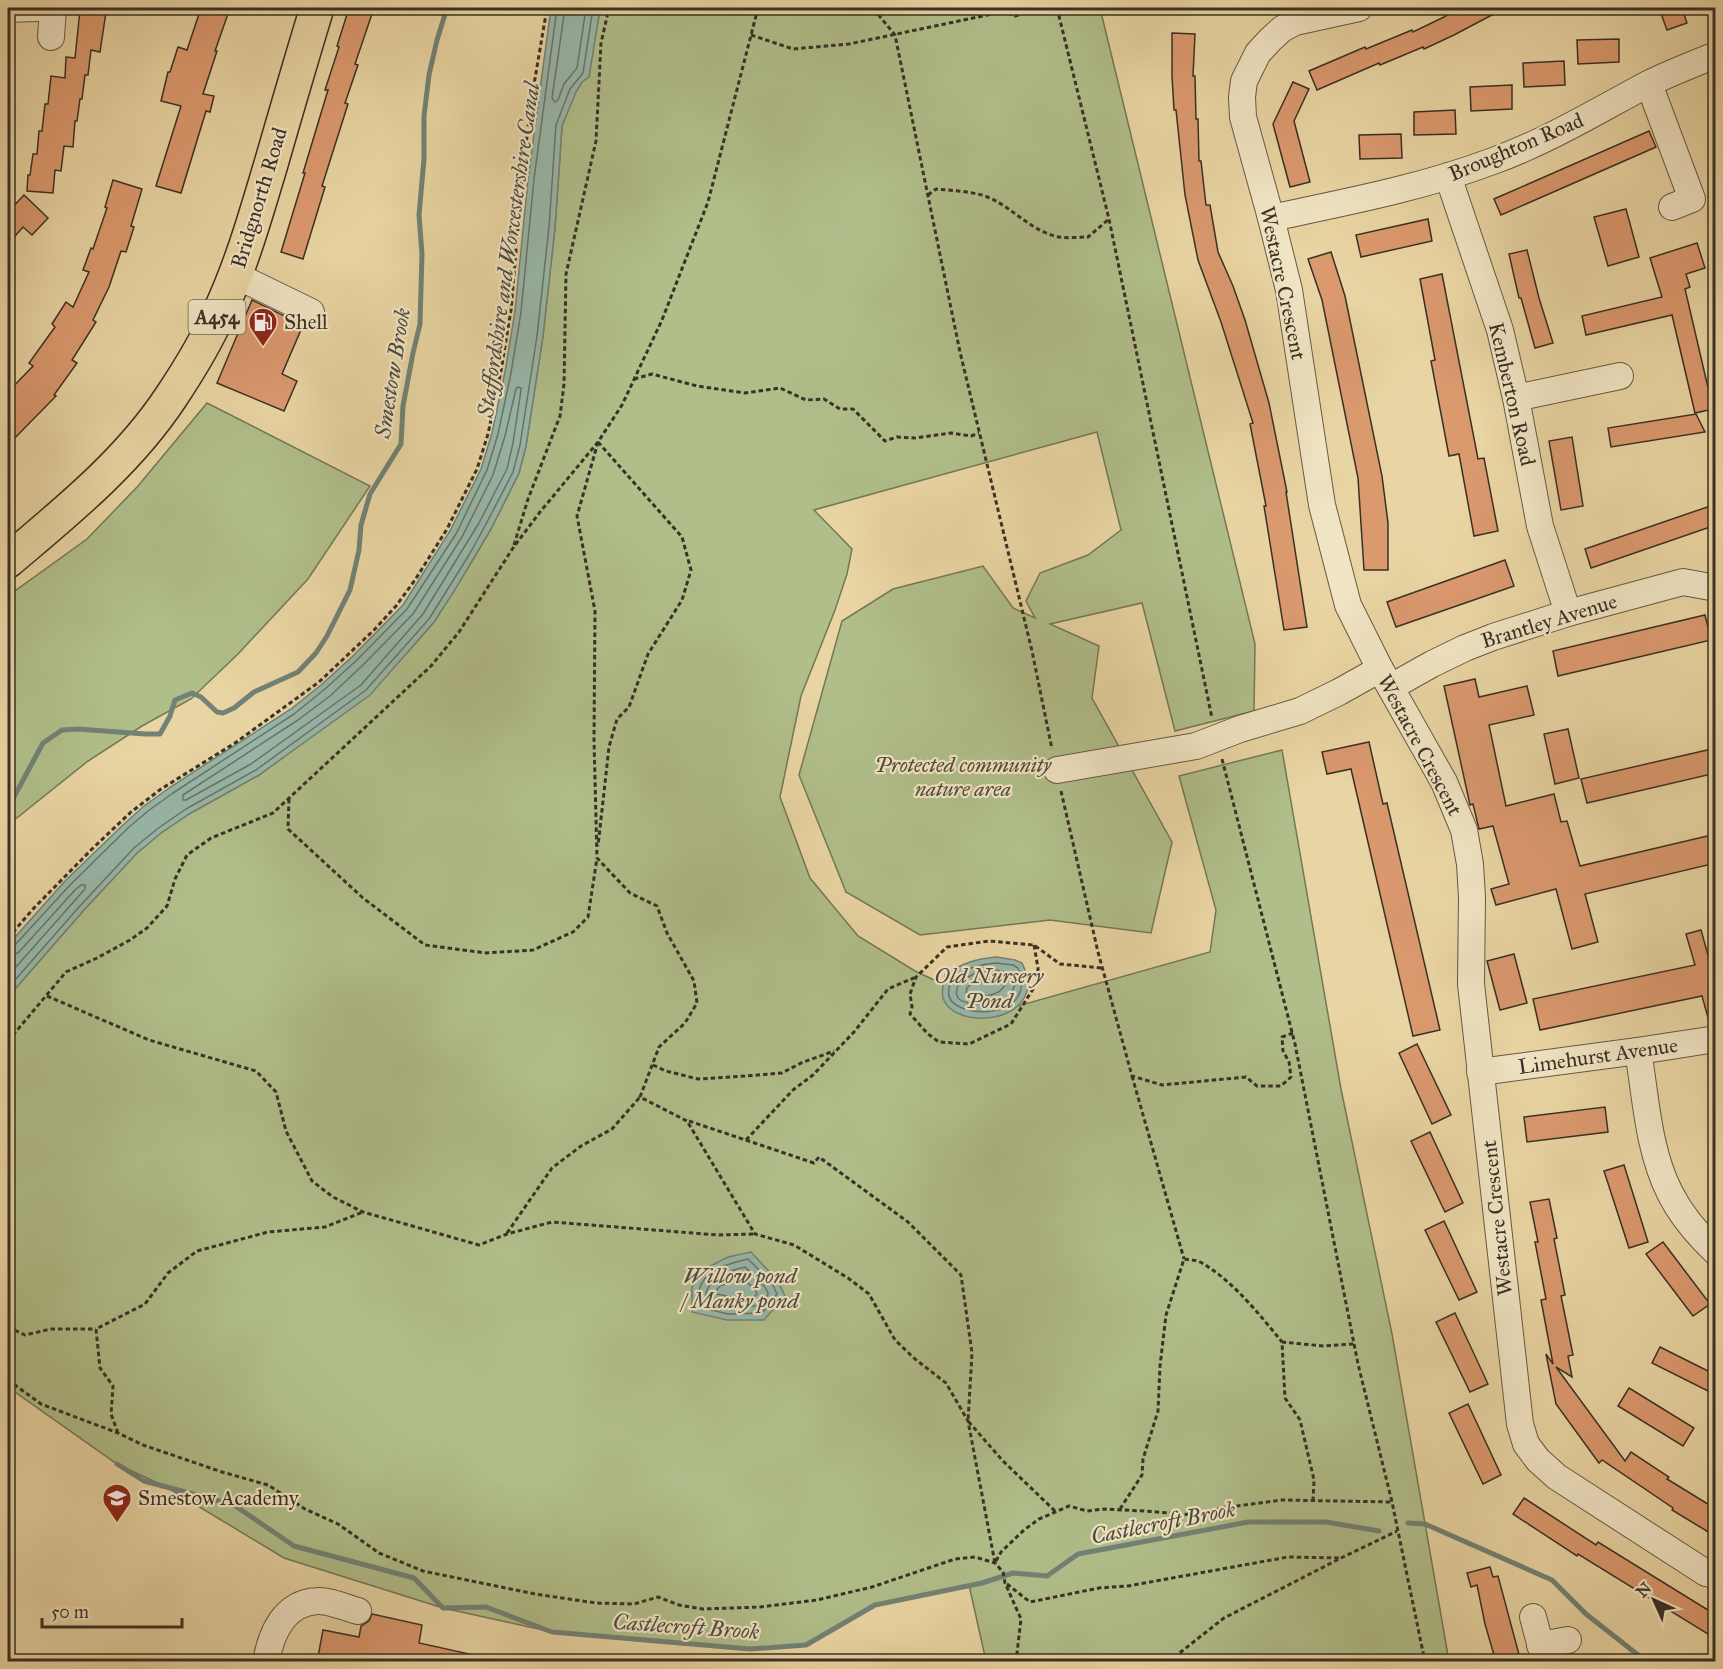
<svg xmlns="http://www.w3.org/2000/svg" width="1723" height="1669" viewBox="0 0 1723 1669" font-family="'IM FELL Great Primer',serif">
	<rect width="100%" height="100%" fill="#e9d5a3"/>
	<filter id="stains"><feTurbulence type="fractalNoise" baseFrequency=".00333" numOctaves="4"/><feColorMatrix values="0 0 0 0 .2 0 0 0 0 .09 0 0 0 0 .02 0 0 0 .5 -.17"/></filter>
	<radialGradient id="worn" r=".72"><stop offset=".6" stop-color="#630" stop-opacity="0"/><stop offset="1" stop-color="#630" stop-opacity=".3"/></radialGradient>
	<g fill="#b0be8a" stroke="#747758" stroke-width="1.5">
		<path d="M599 8H1100L1255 644 1254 711 1175 731 1142 603 1050 624 1099 646 1092 698 1172 842 1151 933 1050 920 920 935 846 892 799 775 842 621 893 589 983 566 1013 608 1035 618 1026 601 1040 573 1088 555 1121 530 1097 432 814 510 852 549 847 574 835 610 801 696 780 797 810 878 858 936 915 971 1000 1011 1210 952 1216 910 1179 776 1282 750 1341 1089 1392 1334 1449 1661H986L969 1585 876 1605 806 1645 750 1649 552 1632 443 1608 284 1558 168 1488 117 1464 8 1387V997L83 911 137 853 161 833 189 814 259 775 285 756 407 653 434 622 474 558 491 529 519 473 526 446 543 336 555 228 562 126 575 92 582 82 599 16Z"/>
		<path d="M207 403 370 486 308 579 238 654 191 699 142 726 88 761 8 825V596L87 539 138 486Z"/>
	</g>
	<g fill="#98b8ab" stroke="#728276" stroke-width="1.5">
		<path d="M551 8H599V16L589 77 582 82 576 92 562 126 555 228 543 336 526 446 519 473 491 529 456 588 434 622 370 695 259 775 189 814 161 833 137 853 83 911 8 997V945L65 881 124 824 144 806 169 788 291 709 321 685 353 656 403 605 450 531 481 469 492 433 505 372 515 311 528 179Z"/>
		<path d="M996 957 1015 960 1022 963C1025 970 1029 978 1028 986 1024 1025 953 1028 943 998 941 992 944 982 945 975 962 963 976 959 996 957Z"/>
		<path d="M751 1252 777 1280 785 1296 764 1320H727L692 1312V1287L704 1269 728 1257Z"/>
	</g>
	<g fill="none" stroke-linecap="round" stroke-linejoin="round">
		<g stroke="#687468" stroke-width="1.5">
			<path d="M565 8 552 98 555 102 558 100 564 84 577 68 586 8"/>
			<path d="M518 387 521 388V390L513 443 507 469 479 523 423 614 361 685 251 764 186 800H183V795L298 720 330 696 363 665 413 614 462 537 493 475 505 436 516 389Z"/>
			<path d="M8 948 14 946 70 885 128 828 148 811 173 793 294 714 325 689 357 660 407 609 456 534 487 470 498 434 511 373 521 312 534 179 557 8"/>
			<path d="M8 956 14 955 19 952 75 890 81 885H85V889L8 976"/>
			<path d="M996 963 1013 965 1018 968C1039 1021 955 1020 949 996 948 991 950 983 952 978 966 968 979 964 996 963Z"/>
			<path d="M996 970 1012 974 1015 984C1013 991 1010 997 1004 1000 995 1005 962 1007 957 996 955 992 958 986 959 982L976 973Z"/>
			<path d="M996 979 1004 980 1006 983C1000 998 979 998 966 992L967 988 970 985Z"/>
			<path d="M8 988 79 907 134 848 157 829 186 809 256 770 366 690 429 619 469 555 485 526 513 472 520 445 537 336 549 227 556 125 570 89 583 73 593 8"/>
			<path d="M748 1259 772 1283 777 1294 762 1313 728 1314 699 1307C693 1274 721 1265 748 1259Z"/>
			<path d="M745 1267C749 1271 769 1288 768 1294 768 1297 761 1303 759 1306H729L706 1301C703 1279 727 1271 745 1267Z"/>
			<path d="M742 1277 756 1291 757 1294 754 1297H730L717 1294 716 1291 720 1286Z"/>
		</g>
		<g stroke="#728276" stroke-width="5">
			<path d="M8 808 43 743 62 730 78 729 145 734H160L170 716 175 700 192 693 201 697 217 712 223 713 234 708 254 692 298 672 316 653 327 636 350 590 359 550 361 525 370 494 401 444 403 406 413 353 420 324 422 254 419 215 424 159V116L429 75 437 40 447 8"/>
			<path d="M117 1464 144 1481 234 1505 294 1546 414 1578 443 1608 486 1607 552 1632 750 1649 806 1645 875 1605 982 1583 1013 1573 1047 1576 1078 1554 1248 1522H1326L1379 1531"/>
			<path d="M1408 1523 1425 1524 1552 1580 1586 1614 1647 1662"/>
		</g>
	</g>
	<g fill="#db996e" stroke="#393026" stroke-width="1.5">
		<path d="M201 8H230L215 51H217L203 94 214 96 210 112 206 111 181 193 156 186 181 106 161 101 168 72H170L178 47 187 50Z"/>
		<path d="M349 8H374L355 64 358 65 345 103 348 104 322 186 325 187 303 259 281 252 305 173H303L328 90H325L339 47 337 46Z"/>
		<path d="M1459 8H1505L1454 35 1424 49 1423 47 1380 65 1379 63 1317 90 1309 71 1365 47 1366 49 1412 30 1413 32 1444 17Z"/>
		<path d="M1659 8H1682L1687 23 1667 30Z"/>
		<path d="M80 10 106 12 100 52 91 50 88 75H85L82 99H80L77 121H75L73 147 64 146 61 171 55 170 53 193 27 191 28 175H30L33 154H37L39 131H42L45 104H48L51 76 65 78 66 57 75 58Z"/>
		<path d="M1172 33 1195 34 1193 76H1195L1196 119H1198L1199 161H1201L1206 205H1210L1218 252 1233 286 1245 320 1269 403 1287 492H1286L1307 627 1284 630 1264 506H1266L1250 424 1253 423 1221 322 1198 260 1185 195 1176 110H1174L1172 76Z"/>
		<path d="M1619 39V62L1578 64 1577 40Z"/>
		<path d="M1564 61 1565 85 1524 87 1523 63Z"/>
		<path d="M1293 82 1309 89 1294 121 1310 182 1290 187 1273 124Z"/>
		<path d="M1512 85V109L1471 111 1470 87Z"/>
		<path d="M1455 110 1456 134 1414 135V112Z"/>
		<path d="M1649 131 1656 147 1501 215 1494 199Z"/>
		<path d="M1401 134 1402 158 1360 159 1359 135Z"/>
		<path d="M113 180 142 189 131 226 134 227 126 252 121 251 109 287 93 320 96 322 72 360 77 363 54 395 56 396 8 445V392L33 366 29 363 55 327 52 324 66 302 73 307 89 272 83 270 91 248 93 249 107 208 105 207Z"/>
		<path d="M24 195 48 218 32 235 23 227 8 244V212Z"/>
		<path d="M1626 209 1639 257 1608 266 1594 217Z"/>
		<path d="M1428 219 1432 241 1361 257 1356 235Z"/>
		<path d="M1697 243 1705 268 1686 274 1690 287 1685 289 1713 409 1695 413 1672 315 1586 335 1582 316 1662 297 1650 258Z"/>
		<path d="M1527 250 1539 298 1553 343 1535 348 1521 298H1519L1509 254Z"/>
		<path d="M1331 252 1345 296 1382 476 1388 523V570H1364L1358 478 1322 300 1308 259Z"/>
		<path d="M1442 274 1478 459 1484 458 1498 531 1474 536 1459 454 1449 456 1431 361 1435 360 1420 279Z"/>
		<path d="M252 300 303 325 282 374 297 381 284 411 217 383Z"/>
		<path d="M1696 414 1705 432 1611 447 1608 428Z"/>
		<path d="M1572 437 1583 506 1561 510 1549 441Z"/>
		<path d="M1716 504V525L1591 568 1585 549Z"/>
		<path d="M1505 560 1514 586 1396 627 1387 602Z"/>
		<path d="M1705 615 1711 640 1558 676 1553 651Z"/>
		<path d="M1475 679 1479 697 1527 686 1534 715 1489 725 1506 806 1554 794 1561 822 1567 821 1580 866 1716 834V863L1585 894 1598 942 1572 949 1556 889 1496 905 1491 889 1509 884 1493 826 1479 829 1473 804 1470 805 1444 686Z"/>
		<path d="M1568 729 1579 778 1555 784 1544 734Z"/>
		<path d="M1369 742 1383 804 1387 803 1440 1030 1413 1036 1351 769 1327 774 1322 752Z"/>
		<path d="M1716 748V773L1587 803 1581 779Z"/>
		<path d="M1701 930 1716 984V1024L1710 1025 1702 996 1540 1030 1533 999 1695 965 1686 934Z"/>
		<path d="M1514 954 1527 1003 1500 1010 1487 961Z"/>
		<path d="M1417 1044 1451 1115 1432 1124 1399 1053Z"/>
		<path d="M1605 1107 1608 1132 1527 1142 1524 1117Z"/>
		<path d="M1430 1132 1463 1203 1445 1212 1411 1141Z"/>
		<path d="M1624 1165 1648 1242 1629 1248 1604 1171Z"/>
		<path d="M1549 1199 1557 1238 1554 1239 1565 1295 1561 1296 1573 1355 1568 1356 1572 1377 1556 1367 1625 1461 1631 1452 1669 1477 1667 1479 1716 1509V1523L1710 1533 1672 1510 1673 1508 1602 1460 1599 1463 1556 1404 1546 1354 1553 1364 1541 1300 1546 1299 1535 1242H1538L1530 1202Z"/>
		<path d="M1444 1221 1477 1292 1459 1300 1425 1230Z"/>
		<path d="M1663 1242 1710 1304 1693 1316 1646 1254Z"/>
		<path d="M1455 1313 1488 1384 1470 1392 1436 1322Z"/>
		<path d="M1660 1347 1716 1375V1395L1652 1363Z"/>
		<path d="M1629 1388 1694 1428 1683 1446 1618 1406Z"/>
		<path d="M1468 1404 1501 1475 1483 1484 1449 1413Z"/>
		<path d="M1524 1498 1596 1545 1598 1542 1716 1615V1639L1578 1554 1577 1556 1513 1514Z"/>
		<path d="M1490 1567 1493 1577 1498 1576 1521 1662H1496L1485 1624 1477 1585 1471 1587 1467 1573Z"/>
		<path d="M372 1614 422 1625 419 1643 474 1655V1662H317L323 1630 359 1637 361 1626 369 1621Z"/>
	</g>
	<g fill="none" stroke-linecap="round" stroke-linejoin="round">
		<g stroke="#655945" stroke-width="28">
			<g id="minor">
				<path d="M1359 8 1295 22 1282 29 1270 40 1258 53 1244 81 1242 97 1243 117 1271 218 1289 290 1322 505 1348 605 1380 669 1444 782 1464 830 1470 864 1472 897 1471 984 1520 1424 1526 1444 1538 1460 1557 1477 1706 1573 1716 1575"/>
				<path d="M8 9 37 8"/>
				<path d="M51 37 53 8"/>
				<path d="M1649 84 1692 199 1672 207"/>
				<path d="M1448 176 1500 330 1516 398 1540 526 1568 613"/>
				<path d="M1271 218C1346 202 1421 188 1493 161 1548 141 1597 111 1648 84 1670 73 1693 64 1716 55"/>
				<path d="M235 275 311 312"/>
				<path d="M1516 398 1620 376"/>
				<path d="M1391 687 1432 664 1465 648 1493 637 1568 613 1683 582 1716 588"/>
				<path d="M1057 770 1196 746 1240 729 1300 711 1339 692 1380 669"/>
				<path d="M1638 1051C1646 1098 1648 1150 1670 1193 1681 1215 1698 1235 1716 1252"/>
				<path d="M1480 1072 1638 1051 1716 1039"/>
				<path d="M1533 1617 1545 1662"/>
				<path d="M1540 1645 1568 1640"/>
				<path d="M266 1662C271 1633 284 1603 317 1601 328 1600 347 1608 358 1611"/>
			</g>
		</g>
		<g stroke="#393026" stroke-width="36">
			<path id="highway" d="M8 561C67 511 128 462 171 397 189 370 207 340 220 311 242 264 256 214 271 164 286 112 301 60 317 8"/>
		</g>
		<g stroke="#393026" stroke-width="3" stroke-dasharray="4.5 3" stroke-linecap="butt">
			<path d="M865 8 877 13 895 35 960 352 1032 651 1052 749"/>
			<path d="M1057 8 1109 219 1212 718"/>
			<path d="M751 35 793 49 849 44 997 13 1006 12 1015 16 1028 12 1034 8"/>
			<path d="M928 195 936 189C955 191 979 191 996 201 1016 212 1032 230 1055 236 1065 239 1078 237 1088 237L1109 219"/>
			<path d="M634 379 652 374 697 386 745 393 780 388 806 400 824 399 840 409H853L885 441 897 437 915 438 951 433 971 436 979 433"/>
			<path d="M598 442 577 516 595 611 594 740 597 858 630 893 657 906 667 933 694 981 697 1003 685 1023 659 1047 640 1097 687 1121 755 1234 794 1245 848 1278 869 1294 895 1340 915 1359 946 1383 968 1421 995 1563"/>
			<path d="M598 442 682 537 691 570 682 600 648 654 629 707 617 719 609 747 598 846"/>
			<path d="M514 545 528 499 560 416 564 384 566 274 596 141 601 43 609 8"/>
			<path d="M1222 759 1295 1044 1358 1364 1392 1502 1425 1662"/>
			<path d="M1061 791 1098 952 1132 1076 1162 1085 1246 1077 1257 1086H1281L1291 1077 1289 1062 1283 1051 1282 1037 1293 1033"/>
			<path d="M289 799 288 829 363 898 425 945 486 953 533 950 573 932 588 917 597 858"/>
			<path d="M8 938 33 909 92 849 131 812 161 789 235 743 319 682 374 630 396 606 415 580 447 529 477 469 488 434 501 371 511 310 522 179 531 102 547 8"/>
			<path d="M1034 945 1038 968V981L1011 1024 969 1044 939 1042 928 1034 910 1014 912 1007 910 994 916 977 947 947 989 941 1034 945 1060 964 1102 968"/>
			<path d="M47 996 149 1040 256 1071 276 1092 286 1131 312 1181 333 1197 363 1212 479 1245 507 1234 552 1222 718 1235 755 1234"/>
			<path d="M8 1041 66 972 97 958 130 940 147 928 167 906 175 879 187 855 211 838 273 813 431 666 459 632 513 548 540 512 598 442 622 405 662 320 708 202 758 8"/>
			<path d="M653 1065 666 1071 698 1079 745 1076 782 1073 801 1063 834 1051"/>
			<path d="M1132 1076 1184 1259"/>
			<path d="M689 1121 814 1163 819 1157 908 1222 961 1275 972 1353 968 1421 1003 1461 1056 1512"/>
			<path d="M746 1140 793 1090 813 1075 854 1032 888 989 916 977"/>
			<path d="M507 1233 552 1168 581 1146 612 1129 640 1097"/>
			<path d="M8 1327 25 1335 51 1329H96"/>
			<path d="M8 1380 41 1404 118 1433 143 1445 222 1472 268 1485 305 1509 338 1524 379 1553 423 1571 535 1594 596 1603 634 1604 658 1597 679 1605 703 1609 760 1607 817 1600 872 1587 955 1559 975 1557 995 1563 1003 1572 1005 1583 1021 1619 1016 1662"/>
			<path d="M118 1433 111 1414 113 1386 100 1368 96 1329 145 1304 168 1273 197 1251 268 1232 325 1227 363 1212"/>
			<path d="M1313 1501 1314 1480 1300 1420 1285 1398 1282 1342 1323 1346 1354 1344"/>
			<path d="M1120 1509 1142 1475 1143 1459 1158 1411 1160 1366 1166 1315 1184 1259C1190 1260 1197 1260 1202 1263 1233 1281 1260 1315 1282 1342"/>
			<path d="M996 1561 1001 1552 1024 1530 1039 1519 1069 1506 1087 1511 1104 1509 1144 1511 1195 1515 1222 1508 1282 1500 1392 1502"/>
			<path d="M1007 1584 1030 1602 1099 1588 1128 1586 1288 1557 1341 1558"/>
			<path d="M1168 1662 1224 1618 1341 1558 1397 1531"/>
		</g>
		<use href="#minor" stroke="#f1e4c3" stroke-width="26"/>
		<use href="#highway" stroke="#e9d5a3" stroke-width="33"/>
	</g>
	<defs>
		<g id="fuel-pin" transform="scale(1.5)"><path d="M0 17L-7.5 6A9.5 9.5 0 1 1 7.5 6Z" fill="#8f2418" stroke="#f1e4c3"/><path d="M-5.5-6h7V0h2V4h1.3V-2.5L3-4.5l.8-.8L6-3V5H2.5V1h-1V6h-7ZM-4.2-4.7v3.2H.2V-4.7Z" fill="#fff"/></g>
		<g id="school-pin" transform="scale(1.5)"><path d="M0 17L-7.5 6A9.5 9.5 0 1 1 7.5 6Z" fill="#8f2418" stroke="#f1e4c3"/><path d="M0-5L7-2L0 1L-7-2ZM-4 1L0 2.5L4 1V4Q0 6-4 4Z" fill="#fff"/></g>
	</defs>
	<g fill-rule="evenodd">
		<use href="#fuel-pin" x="263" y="322"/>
		<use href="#school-pin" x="117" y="1498"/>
	</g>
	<g text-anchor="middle" stroke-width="4.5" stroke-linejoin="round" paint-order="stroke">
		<rect fill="#f1e4c3" stroke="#706655" stroke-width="1.5" x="188.5" y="300" width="57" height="34" rx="4.5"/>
		<g font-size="20" font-weight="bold" fill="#393026">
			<text x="217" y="324">A454</text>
		</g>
		<g font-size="21" fill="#393026" stroke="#f1e4c3">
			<text transform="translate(1516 147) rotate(-23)" y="7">Broughton Road</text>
			<text transform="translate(259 198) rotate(-73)" y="7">Bridgnorth Road</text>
			<text transform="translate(1283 283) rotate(78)" y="7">Westacre Crescent</text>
			<text transform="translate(1512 394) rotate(77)" y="7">Kemberton Road</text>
			<text transform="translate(1549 621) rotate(-17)" y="7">Brantley Avenue</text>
			<text transform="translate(1420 745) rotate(62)" y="7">Westacre Crescent</text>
			<text transform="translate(1598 1056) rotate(-8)" y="7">Limehurst Avenue</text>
			<text transform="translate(1497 1218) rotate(-96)" y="7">Westacre Crescent</text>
		</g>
		<g font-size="21" fill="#393026" stroke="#f1e4c3" text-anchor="start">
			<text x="284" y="329">Shell</text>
			<text x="138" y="1505">Smestow Academy</text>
		</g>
		<g font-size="21" font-style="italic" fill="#514c3a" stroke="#f1e4c3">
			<text x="963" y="772">Protected community<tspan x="963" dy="24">nature area</tspan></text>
		</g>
		<g font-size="22" font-style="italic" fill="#4c4b41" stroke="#f1e4c3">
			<text transform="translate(508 250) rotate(-82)" y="8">Staffordshire and Worcestershire Canal</text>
			<text transform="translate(392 373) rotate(-81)" y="8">Smestow Brook</text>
			<text x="989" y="983">Old Nursery<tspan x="989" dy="25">Pond</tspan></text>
			<text x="740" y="1283">Willow pond<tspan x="740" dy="25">/ Manky pond</tspan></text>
			<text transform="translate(1163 1522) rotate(-11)" y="8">Castlecroft Brook</text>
			<text transform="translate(686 1626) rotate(4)" y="8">Castlecroft Brook</text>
		</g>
	</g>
	<rect width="1723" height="1669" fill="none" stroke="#e9d5a3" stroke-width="30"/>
	<rect x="9" y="9" width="1705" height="1651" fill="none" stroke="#393026" stroke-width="3"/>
	<rect x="15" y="15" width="1693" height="1639" fill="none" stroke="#393026" stroke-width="1.5"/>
	<g transform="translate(1654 1600) rotate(315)" stroke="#f1e4c3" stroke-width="4.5" paint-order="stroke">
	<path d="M0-4.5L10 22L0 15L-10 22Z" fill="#393026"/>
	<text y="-9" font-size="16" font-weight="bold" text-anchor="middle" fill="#393026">N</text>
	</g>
	<path d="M42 1618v9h140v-9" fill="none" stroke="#393026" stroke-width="3"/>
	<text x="51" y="1618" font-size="18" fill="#393026" stroke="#f1e4c3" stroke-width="4.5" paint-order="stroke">50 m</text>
	<rect width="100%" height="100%" filter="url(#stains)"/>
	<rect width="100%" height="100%" fill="url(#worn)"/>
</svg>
